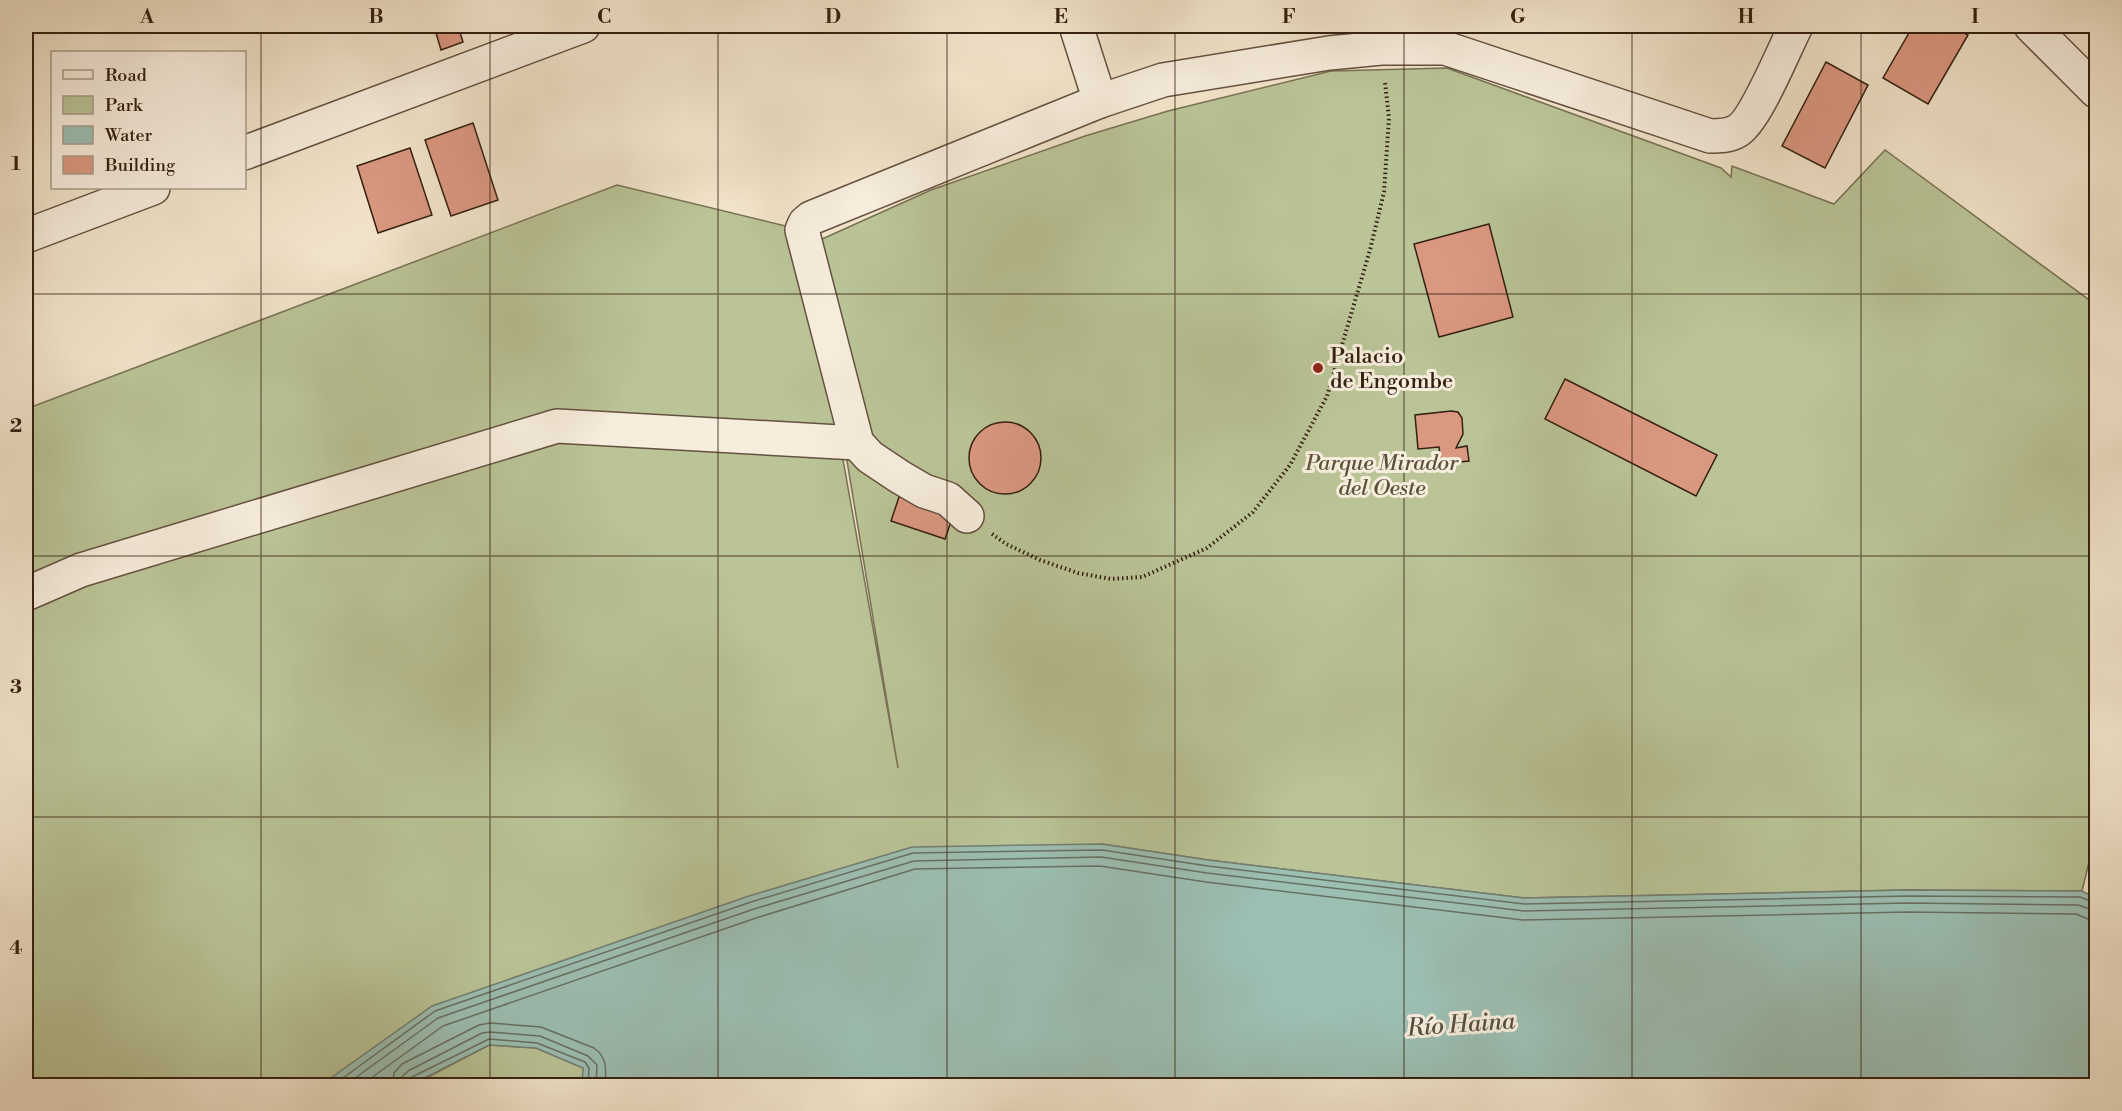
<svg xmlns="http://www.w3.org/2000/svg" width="2122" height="1111" viewBox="0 0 2122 1111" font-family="'Libre Bodoni',serif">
	<rect width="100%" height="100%" fill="#f2e4cb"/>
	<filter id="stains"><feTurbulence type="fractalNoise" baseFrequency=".00333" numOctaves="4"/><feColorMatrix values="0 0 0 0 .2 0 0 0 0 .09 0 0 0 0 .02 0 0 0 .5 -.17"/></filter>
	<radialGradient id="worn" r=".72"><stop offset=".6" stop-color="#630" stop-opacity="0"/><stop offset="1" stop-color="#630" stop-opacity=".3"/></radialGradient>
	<g fill="#bac497" stroke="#777254" stroke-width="1.5">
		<path d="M1447 68 1721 168 1731 177 1732 166 1834 204 1885 150 2096 305V864L2089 862 2082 891 1907 890 1524 898 1208 860 1102 844 344 1085 26 1086V409L617 185 802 230 898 768 811 244 931 190 1085 136 1168 111 1331 71Z"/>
		<path d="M489 1045 536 1048 584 1068 582 1085 411 1086Z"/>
	</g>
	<path fill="#9cbfb3" stroke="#727f72" stroke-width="1.5" d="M1102 844 1208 860 1524 898 1907 890 2082 891 2096 898V1085L582 1086 583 1068 536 1048 489 1045 411 1085H321L432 1006 749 896 912 847Z"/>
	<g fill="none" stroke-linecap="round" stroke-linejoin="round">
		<g stroke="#687062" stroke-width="1.5">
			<path d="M332 1086 435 1011 751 902 913 853 1102 850 1208 866 1524 904 1907 896 2080 897 2096 903"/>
			<path d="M344 1086 438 1018 754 909 914 861 1101 857 1207 873 1524 911 1907 903 2078 905 2096 911"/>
			<path d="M360 1086 443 1026 756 918 915 869 1100 866 1206 882 1523 920 1907 912 2076 914 2088 919 2096 920"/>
			<path d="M392 1086 394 1073 402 1064 479 1025 490 1023 541 1027 594 1048C608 1058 606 1070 605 1086"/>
			<path d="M401 1086 402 1077 408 1071 482 1033 490 1032 540 1036 588 1056 597 1065 596 1086"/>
			<path d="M409 1086 412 1077 489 1039 537 1043 585 1062 589 1068 588 1086"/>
		</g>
	</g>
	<g fill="#db9881" stroke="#342010" stroke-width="1.5">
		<path d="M434 26H458L463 42 441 50Z"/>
		<path d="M1913 26H1951L1968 35 1928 104 1883 78Z"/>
		<path d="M1826 62 1868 85 1825 168 1782 146Z"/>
		<path d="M473 123 498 200 451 216 425 140Z"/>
		<path d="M410 148 432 215 378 233 357 166Z"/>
		<path d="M1489 224 1513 317 1439 337 1414 244Z"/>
		<path d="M1565 379 1717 455 1696 496 1545 419Z"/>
		<path d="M1451 411 1458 412 1462 418 1463 434 1456 448 1467 446 1469 461 1441 464 1439 447 1418 449 1415 415Z"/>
		<circle cx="1005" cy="458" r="36"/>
		<path d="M900 494 954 513 945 539 891 521Z"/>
	</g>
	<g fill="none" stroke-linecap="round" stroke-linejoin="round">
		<g stroke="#64513f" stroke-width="36">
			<g id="minor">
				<path d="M1076 26 1100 101"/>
				<path d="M2031 26 2096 91"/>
				<path d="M244 153 583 26"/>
				<path d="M26 236 153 188"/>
				<path d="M967 516 948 499 924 491 900 477 870 457 857 443 802 230 805 223 811 218 1100 101 1163 80 1329 53 1381 48H1445L1710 136C1719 136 1729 136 1737 131 1755 122 1785 47 1796 26"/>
				<path d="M26 594 81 570 557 426 857 443"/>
			</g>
		</g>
		<path stroke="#342010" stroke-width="4" stroke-dasharray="1.5 3" stroke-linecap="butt" d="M992 534 1006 544 1040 560 1078 573 1111 579 1142 577 1207 548 1253 512 1290 465 1327 396 1370 250 1384 192 1389 118 1385 82"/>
		<use href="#minor" stroke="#f7eddd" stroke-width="33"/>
	</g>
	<path fill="none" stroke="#342010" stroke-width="1.5" stroke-opacity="0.55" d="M261 26V1086M490 26V1086M718 26V1086M947 26V1086M1175 26V1086M1404 26V1086M1632 26V1086M1861 26V1086M26 294H2096M26 556H2096M26 817H2096"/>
	<circle fill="#8f2418" stroke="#f7eddd" stroke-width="2" cx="1318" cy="368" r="6"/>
	<g text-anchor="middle" stroke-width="6" stroke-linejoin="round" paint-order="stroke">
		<g font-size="22" fill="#342010" stroke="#f7eddd" text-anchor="start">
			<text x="1330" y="363">Palacio<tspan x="1330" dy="25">de Engombe</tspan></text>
		</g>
		<g font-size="22" font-style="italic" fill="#5c5138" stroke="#f7eddd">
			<text x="1382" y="470">Parque Mirador<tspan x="1382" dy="25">del Oeste</tspan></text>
		</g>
		<g font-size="24" font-style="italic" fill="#535041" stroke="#f7eddd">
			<text transform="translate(1461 1024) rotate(-4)" y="8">Río Haina</text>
		</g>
	</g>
	<rect width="2122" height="1111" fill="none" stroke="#f2e4cb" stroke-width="66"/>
	<rect x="51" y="51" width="195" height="138" fill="#f7eddd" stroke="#a99b8b" stroke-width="1.5"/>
	<rect x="63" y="70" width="30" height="9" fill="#f7eddd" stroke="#a99b8b" stroke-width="1.5"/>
	<text x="105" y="81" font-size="18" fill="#342010">Road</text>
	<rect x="63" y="96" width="30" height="18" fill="#bac497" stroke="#a99b8b" stroke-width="1.5"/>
	<text x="105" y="111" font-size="18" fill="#342010">Park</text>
	<rect x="63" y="126" width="30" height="18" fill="#9cbfb3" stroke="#a99b8b" stroke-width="1.5"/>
	<text x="105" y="141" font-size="18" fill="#342010">Water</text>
	<rect x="63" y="156" width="30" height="18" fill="#db9881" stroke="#a99b8b" stroke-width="1.5"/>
	<text x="105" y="171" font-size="18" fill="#342010">Building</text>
	<rect x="33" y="33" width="2056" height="1045" fill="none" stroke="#342010" stroke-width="2"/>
	<g font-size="20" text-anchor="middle" font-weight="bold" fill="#342010">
		<text x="147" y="23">A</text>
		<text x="376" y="23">B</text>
		<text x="604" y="23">C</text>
		<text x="833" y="23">D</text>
		<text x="1061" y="23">E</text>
		<text x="1289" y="23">F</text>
		<text x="1518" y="23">G</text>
		<text x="1746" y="23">H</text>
		<text x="1975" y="23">I</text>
		<text x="16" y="170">1</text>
		<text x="16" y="432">2</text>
		<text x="16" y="693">3</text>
		<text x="16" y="954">4</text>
	</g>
	<rect width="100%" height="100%" filter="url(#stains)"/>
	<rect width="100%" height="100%" fill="url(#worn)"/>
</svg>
